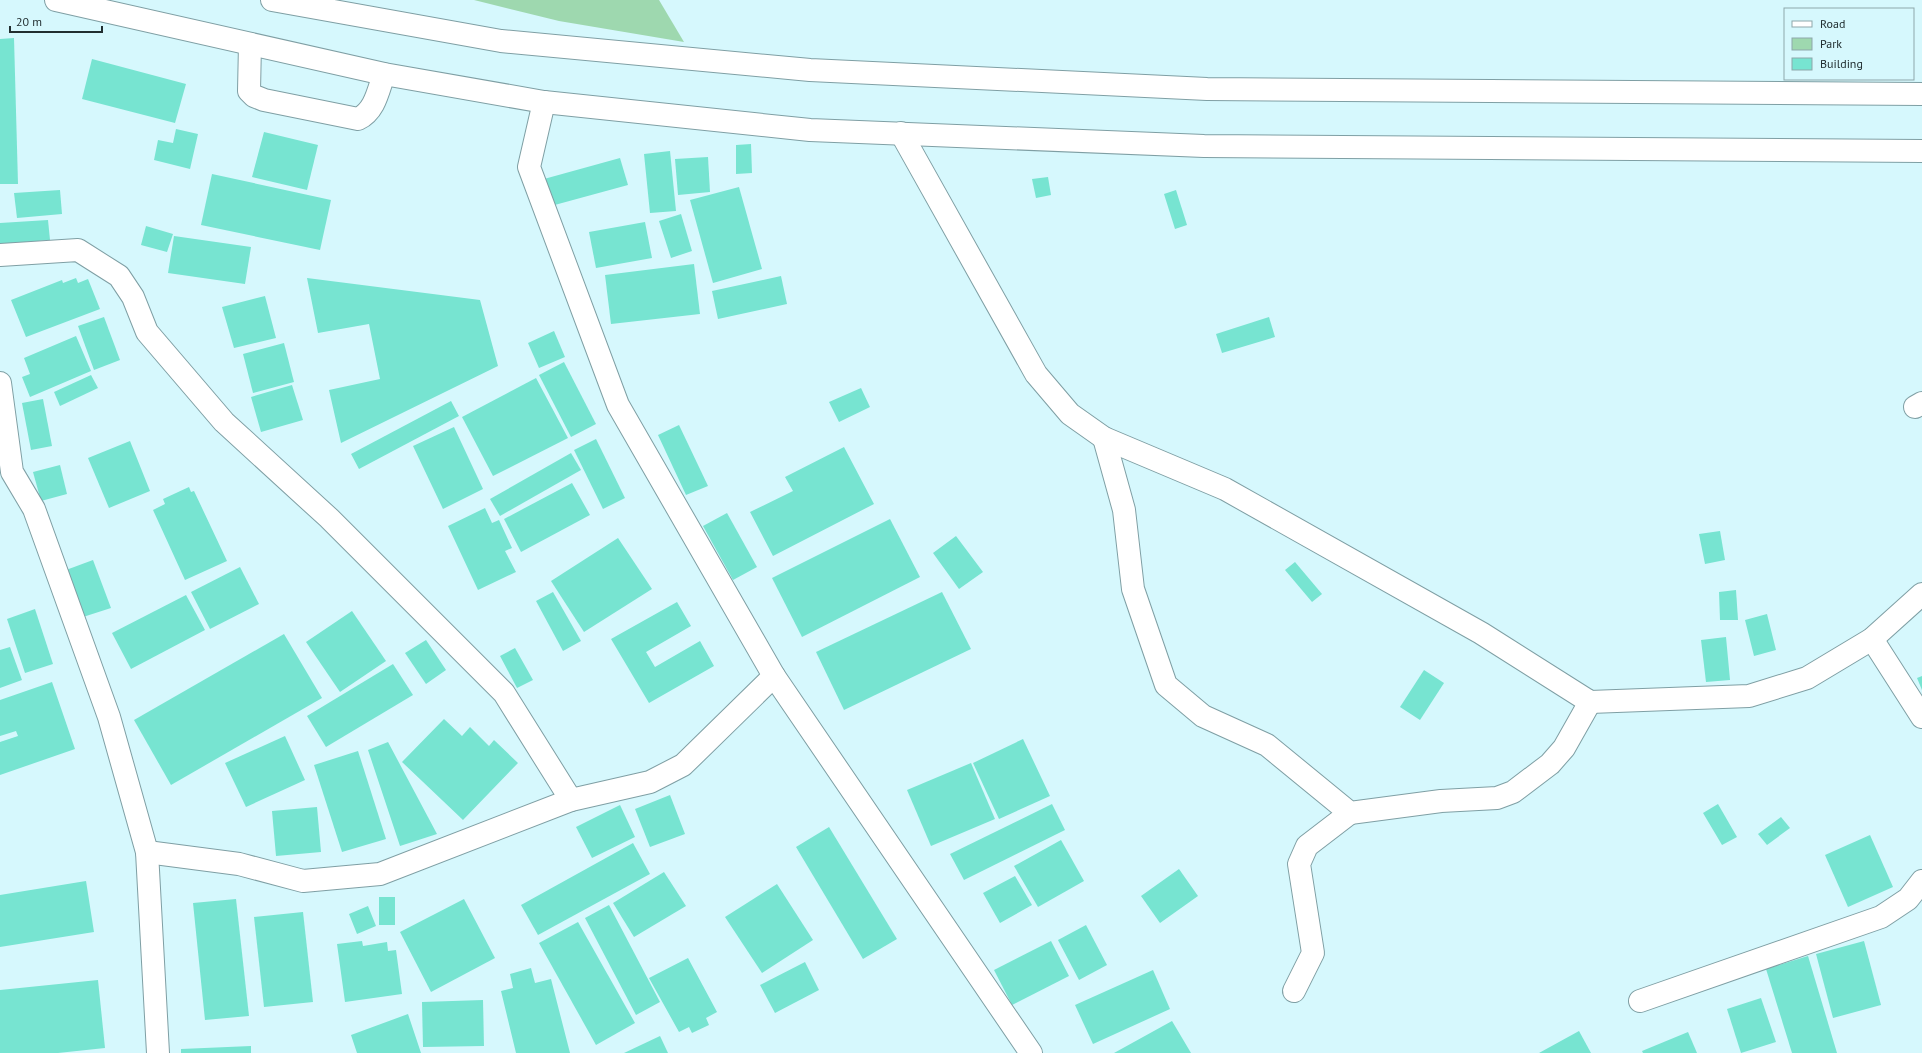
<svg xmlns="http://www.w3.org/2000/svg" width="1922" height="1053" viewBox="0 0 1922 1053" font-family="'PT Sans',sans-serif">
	<rect width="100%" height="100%" fill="#d6f8fd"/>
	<path fill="#9ed8af" d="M474 0H659L684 42 559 21Z"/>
	<g fill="#77e4d1">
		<path d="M14 38 18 184H0V39Z"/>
		<path d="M92 59 186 84 175 123 82 99Z"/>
		<path d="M176 129 198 134 190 169 154 160 158 140 173 143Z"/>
		<path d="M264 132 318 145 307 190 252 177Z"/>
		<path d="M751 144 752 173 736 174V145Z"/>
		<path d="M670 151 676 211 650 213 644 154Z"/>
		<path d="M708 157 710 192 678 195 675 159Z"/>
		<path d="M620 158 628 185 551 206 544 179Z"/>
		<path d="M212 174 331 200 320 250 201 225Z"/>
		<path d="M1048 177 1051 195 1036 198 1032 179Z"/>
		<path d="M739 187 762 269 713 283 690 200Z"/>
		<path d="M60 190 62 214 17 218 14 193Z"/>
		<path d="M1176 190 1187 225 1175 229 1164 194Z"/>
		<path d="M681 214 692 251 671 258 659 221Z"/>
		<path d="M48 220 50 240 0 244V223Z"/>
		<path d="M645 222 652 258 596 268 589 232Z"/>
		<path d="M146 226 173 234 167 252 141 245Z"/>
		<path d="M174 236 251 247 245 284 168 273Z"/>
		<path d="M694 264 700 314 611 324 605 275Z"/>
		<path d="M781 276 787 304 718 319 712 291Z"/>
		<path d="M76 278 78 283 88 279 100 309 26 337 11 300 62 280 63 283Z"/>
		<path d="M307 278 480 300 498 366 341 443 329 390 380 379 369 324 318 333Z"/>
		<path d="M265 296 276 338 234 348 222 307Z"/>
		<path d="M104 317 120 360 94 370 78 326Z"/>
		<path d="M1269 317 1275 337 1222 353 1216 334Z"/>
		<path d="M554 331 565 357 539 368 528 343Z"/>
		<path d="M76 336 91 371 30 397 22 377 30 374 24 358Z"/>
		<path d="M284 343 294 382 253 393 243 354Z"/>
		<path d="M564 362 596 424 571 437 539 375Z"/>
		<path d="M91 375 98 388 60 406 54 392Z"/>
		<path d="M536 378 568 438 493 476 462 417Z"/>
		<path d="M292 385 303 420 261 432 251 397Z"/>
		<path d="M861 388 870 407 839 422 829 402Z"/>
		<path d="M43 399 52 446 31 450 22 403Z"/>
		<path d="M451 401 459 416 359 469 351 454Z"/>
		<path d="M679 425 708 486 686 495 658 435Z"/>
		<path d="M454 427 483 489 443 509 413 446Z"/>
		<path d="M596 439 625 498 603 509 574 450Z"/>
		<path d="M130 441 150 491 109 508 88 458Z"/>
		<path d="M844 447 874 504 773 556 750 512 793 491 785 477Z"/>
		<path d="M571 453 581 470 500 516 490 499Z"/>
		<path d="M60 465 67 494 41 501 33 472Z"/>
		<path d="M572 483 590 515 521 552 504 519Z"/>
		<path d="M189 487 191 492 194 491 227 561 185 580 153 510 165 504 163 499Z"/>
		<path d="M485 508 492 523 499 520 512 548 505 551 516 572 478 590 448 526Z"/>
		<path d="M727 513 757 567 733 580 703 526Z"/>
		<path d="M890 519 920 577 802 637 772 578Z"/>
		<path d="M1720 531 1725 560 1705 564 1699 534Z"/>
		<path d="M956 536 983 572 959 589 933 553Z"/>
		<path d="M618 538 652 589 584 632 551 581Z"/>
		<path d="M93 560 111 608 83 617 66 570Z"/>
		<path d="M1295 562 1322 594 1312 602 1285 570Z"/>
		<path d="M240 567 259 604 210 629 191 592Z"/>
		<path d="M1736 590 1738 620H1720L1719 592Z"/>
		<path d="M553 592 581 641 563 651 536 601Z"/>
		<path d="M942 592 971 649 844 710 816 652Z"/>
		<path d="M186 595 205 630 131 669 112 633Z"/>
		<path d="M677 602 691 626 646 652 655 667 700 641 714 666 649 703 611 639Z"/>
		<path d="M35 609 53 664 25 673 7 619Z"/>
		<path d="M352 611 386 661 340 692 306 642Z"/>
		<path d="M1767 614 1776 650 1754 656 1745 620Z"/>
		<path d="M284 634 322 698 171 785 134 720Z"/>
		<path d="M1726 637 1730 680 1706 682 1701 640Z"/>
		<path d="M426 640 446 670 426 684 405 653Z"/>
		<path d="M10 647 22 680 0 688V650Z"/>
		<path d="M515 648 533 680 517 688 500 656Z"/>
		<path d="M393 664 413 695 326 747 307 716Z"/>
		<path d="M1424 670 1444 683 1420 720 1400 707Z"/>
		<path d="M1922 676V690L1917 678Z"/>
		<path d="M52 682 75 749 0 775V742L18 736 16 731 0 736V700Z"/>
		<path d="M444 719 462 736 470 727 489 746 494 740 518 763 463 820 402 762Z"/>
		<path d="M285 736 305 780 246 807 225 763Z"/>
		<path d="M1023 739 1050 796 999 819 973 763Z"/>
		<path d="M388 742 437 834 400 846 368 750Z"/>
		<path d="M358 751 386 839 342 852 314 765Z"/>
		<path d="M971 763 995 819 931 846 907 790Z"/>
		<path d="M670 795 685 834 650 847 635 809Z"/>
		<path d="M1052 804 1065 830 964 880 950 854Z"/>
		<path d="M1718 804 1737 837 1722 845 1703 813Z"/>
		<path d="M620 805 635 837 592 858 576 827Z"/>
		<path d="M317 807 321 852 276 856 272 811Z"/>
		<path d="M1781 817 1790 828 1767 845 1758 834Z"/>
		<path d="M829 827 897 939 863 959 796 847Z"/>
		<path d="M1870 835 1893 887 1848 907 1825 855Z"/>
		<path d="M1061 840 1084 881 1038 907 1014 866Z"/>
		<path d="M633 843 650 874 538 935 521 905Z"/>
		<path d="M1179 869 1198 896 1160 923 1141 896Z"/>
		<path d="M664 872 686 906 634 937 613 903Z"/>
		<path d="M1015 876 1032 905 1000 923 983 893Z"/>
		<path d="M86 881 94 932 0 947V895Z"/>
		<path d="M777 884 813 940 762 973 725 917Z"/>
		<rect x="379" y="897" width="16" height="28"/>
		<path d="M236 899 249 1016 205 1020 193 903Z"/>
		<path d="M464 899 495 958 431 992 400 932Z"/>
		<path d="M609 905 660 1002 636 1015 585 918Z"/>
		<path d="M368 906 376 926 357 934 349 914Z"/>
		<path d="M303 912 313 1002 264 1007 254 917Z"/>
		<path d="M578 922 635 1023 596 1045 539 943Z"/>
		<path d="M1086 925 1107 965 1079 980 1058 940Z"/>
		<path d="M362 941 363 946 387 942 388 951 396 950 402 994 345 1002 337 944Z"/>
		<path d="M1051 941 1069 976 1012 1005 994 970Z"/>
		<path d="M1864 941 1881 1005 1833 1018 1816 954Z"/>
		<path d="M1808 956 1837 1053H1792L1766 969Z"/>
		<path d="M688 958 717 1012 706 1018 709 1025 692 1033 689 1027 679 1032 649 978Z"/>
		<path d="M805 962 819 990 775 1013 760 985Z"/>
		<path d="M531 968 535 983 551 979 570 1053H516L501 991 513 988 510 974Z"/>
		<path d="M1153 970 1170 1009 1093 1044 1075 1005Z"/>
		<path d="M98 980 105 1048 58 1053H0V990Z"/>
		<path d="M1761 998 1776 1042 1741 1053 1727 1009Z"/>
		<path d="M483 1000 484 1046 423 1047 422 1002Z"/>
		<path d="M408 1014 421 1053H357L351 1035Z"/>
		<path d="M1172 1021 1191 1053H1114Z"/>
		<path d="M1579 1031 1591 1053H1539Z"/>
		<path d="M1688 1032 1697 1053H1643L1642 1051Z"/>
		<path d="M660 1036 668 1053H624Z"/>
		<path d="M251 1046V1053H181V1049Z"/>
	</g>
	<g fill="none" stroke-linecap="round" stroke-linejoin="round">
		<g stroke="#7f9fa4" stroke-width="24">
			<g id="minor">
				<path d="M56 0 384 74 544 102 810 130 1204 146 1922 151"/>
				<path d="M272 0 501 41 810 70 1207 89 1922 94"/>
				<path d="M250 44 249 91 254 96 264 100 358 119C375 111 378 91 384 74"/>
				<path d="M544 102 529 167 618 405 774 676 1031 1053"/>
				<path d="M901 133 1036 374 1070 414 1104 438 1225 489 1481 633 1590 702 1749 696 1807 678 1872 639 1922 594"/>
				<path d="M0 255 78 250 119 276 133 297 147 332 224 422 329 518 504 693 571 800"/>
				<path d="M0 383 12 472 34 509 109 717 147 852 158 1053"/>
				<path d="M1915 407 1922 403"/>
				<path d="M1104 438 1124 510 1133 589 1166 685 1203 716 1267 745 1350 813 1441 801 1497 798 1513 792 1550 764 1564 748 1590 702"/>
				<path d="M1872 639 1922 717"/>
				<path d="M147 852 239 864 303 881 380 874 571 800 650 782 683 765 774 676"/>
				<path d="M1294 991 1313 953 1299 864 1307 846 1350 813"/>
				<path d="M1640 1001 1881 917 1908 899 1922 881"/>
			</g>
		</g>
		<use href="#minor" stroke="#fff" stroke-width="22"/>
	</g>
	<rect x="1784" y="8" width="130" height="72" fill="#d6f8fd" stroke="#8ea7ab"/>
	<rect x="1792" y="21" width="20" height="6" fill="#ffffff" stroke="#8ea7ab"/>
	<text x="1820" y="28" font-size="12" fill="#212e30">Road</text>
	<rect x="1792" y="38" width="20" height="12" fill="#9ed8af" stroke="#8ea7ab"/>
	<text x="1820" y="48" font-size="12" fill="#212e30">Park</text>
	<rect x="1792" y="58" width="20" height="12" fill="#77e4d1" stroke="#8ea7ab"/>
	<text x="1820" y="68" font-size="12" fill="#212e30">Building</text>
	<path d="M10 26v6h92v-6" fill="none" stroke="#212e30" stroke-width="2"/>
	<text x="16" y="26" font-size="12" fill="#212e30" stroke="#d6f8fd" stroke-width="3" paint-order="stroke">20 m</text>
</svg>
